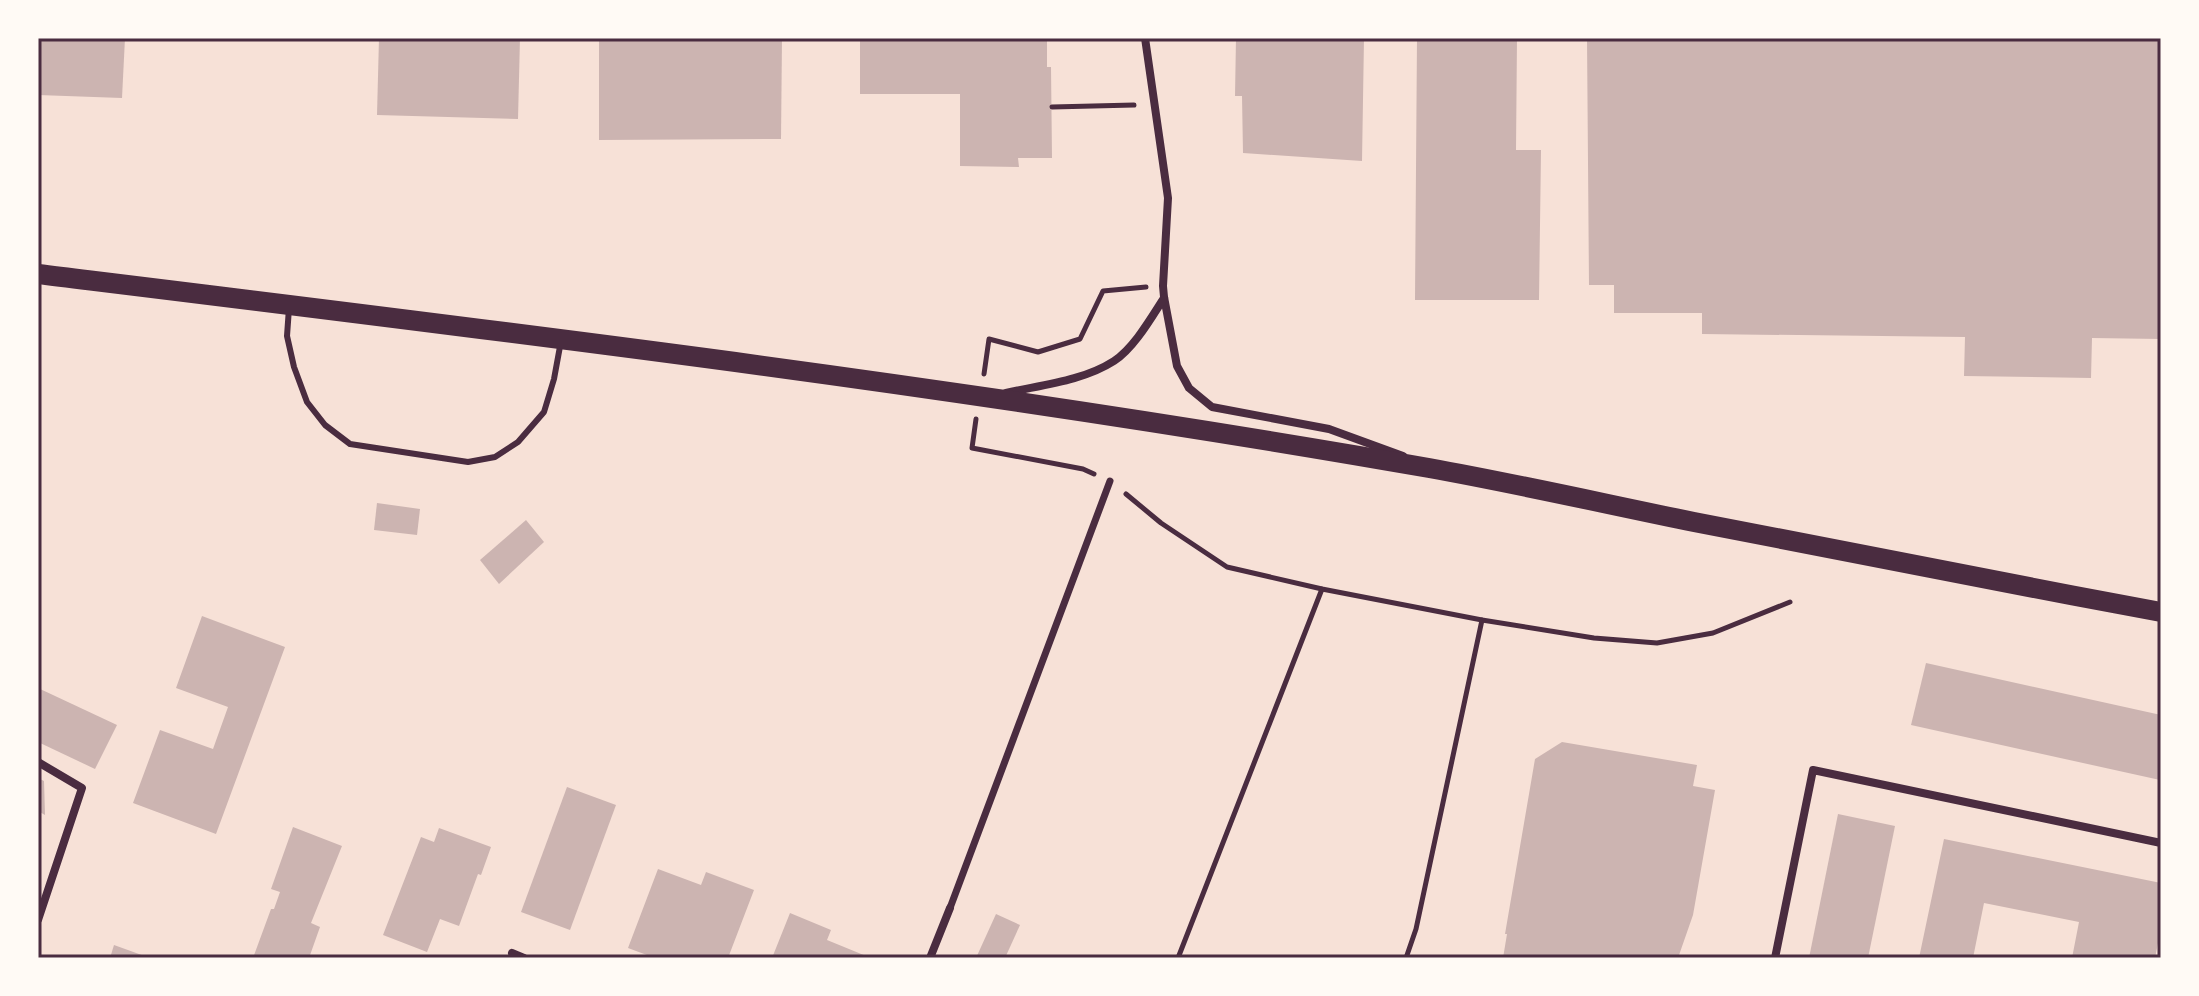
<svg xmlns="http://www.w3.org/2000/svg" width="2199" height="996" viewBox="0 0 2199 996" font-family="'Libre Baskerville',serif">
	<rect width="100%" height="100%" fill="#f7e1d7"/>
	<g fill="#ccb4b1">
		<path d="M38 38H125L122 98 38 95Z"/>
		<path d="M379 38H520L518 119 377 115Z"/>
		<path d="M599 38H782L781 139 599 140Z"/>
		<path d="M860 38H1047V67H1051L1052 158H1018L1019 167 960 166V94H860Z"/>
		<path d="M1236 38H1364L1362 161 1243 153 1242 96H1235Z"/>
		<path d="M1417 38H1517L1516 150H1541L1539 300H1415Z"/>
		<path d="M1587 38H2161V339L2092 338 2091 378 1964 376 1965 337 1702 334V313H1614V285H1589Z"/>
		<path d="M377 503 420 509 417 535 374 530Z"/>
		<path d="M526 520 544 542 499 584 480 560Z"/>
		<path d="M202 616 285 647 216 834 133 803 160 730 213 749 228 707 176 688Z"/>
		<path d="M1926 663 2161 715 2160 780 1911 725Z"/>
		<path d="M38 688 117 725 95 769 38 742Z"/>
		<path d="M1562 742 1697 765 1693 786 1715 790 1693 915 1678 958H1503L1507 934H1505L1535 759Z"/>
		<path d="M38 778 44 781 45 815 38 811Z"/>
		<path d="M567 787 616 805 570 930 521 912Z"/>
		<path d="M1838 814 1895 826 1868 958H1809Z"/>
		<path d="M293 827 342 846 311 923 320 927 309 958H253L271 909H274L280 892 271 889Z"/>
		<path d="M439 828 491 847 481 875 478 874 459 926 440 919 427 952 383 935 421 837 434 842Z"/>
		<path d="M1944 839 2161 883V928L2155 958H2072L2079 922 1984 903 1973 958H1919Z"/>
		<path d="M658 869 701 885 706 872 754 890 728 958H655L628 948Z"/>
		<path d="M790 913 831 930 827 940 871 958H772Z"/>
		<path d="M996 914 1020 925 1005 958H976Z"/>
		<path d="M114 945 150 958H110Z"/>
	</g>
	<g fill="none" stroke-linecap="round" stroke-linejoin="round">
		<g stroke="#4a2c40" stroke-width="5">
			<path d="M1052 107 1134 105"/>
			<path d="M984 374 989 339 1038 352 1080 339 1103 291 1146 287"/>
			<path d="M976 419 972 448 1083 469 1094 474"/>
			<path d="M1126 494 1161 523 1227 567 1322 589 1482 620 1594 638 1657 643 1713 633 1790 602"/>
			<path d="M1178 958 1322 589"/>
			<path d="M1406 958 1416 929 1482 620"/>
		</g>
		<path stroke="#4a2c40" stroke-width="6" d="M289 308 287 336 294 367 307 402 325 425 350 444 468 462 495 457 518 442 544 412 554 379 561 341"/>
		<path stroke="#4a2c40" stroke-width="7" d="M950 908 1110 481"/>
		<g stroke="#4a2c40" stroke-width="8">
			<path d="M1145 38 1168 198 1163 286 1164 297 1177 366 1189 388 1212 407 1329 429 1403 456"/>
			<path d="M1006 393C1041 385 1083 381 1114 361 1134 348 1151 318 1164 298"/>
			<path d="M38 762 82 788 38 920"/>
			<path d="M512 953 524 958"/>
			<path d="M930 958 950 908"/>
			<path d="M1775 958 1813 770 2161 843"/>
		</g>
		<path stroke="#4a2c40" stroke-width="20" d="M38 274C503 331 968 387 1429 468 1518 484 1606 504 1694 522 1849 553 2005 583 2161 612"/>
	</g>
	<rect width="2199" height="996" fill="none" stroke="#fffaf5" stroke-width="80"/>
	<rect x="40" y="40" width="2119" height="916" fill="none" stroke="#4a2c40" stroke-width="3"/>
</svg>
